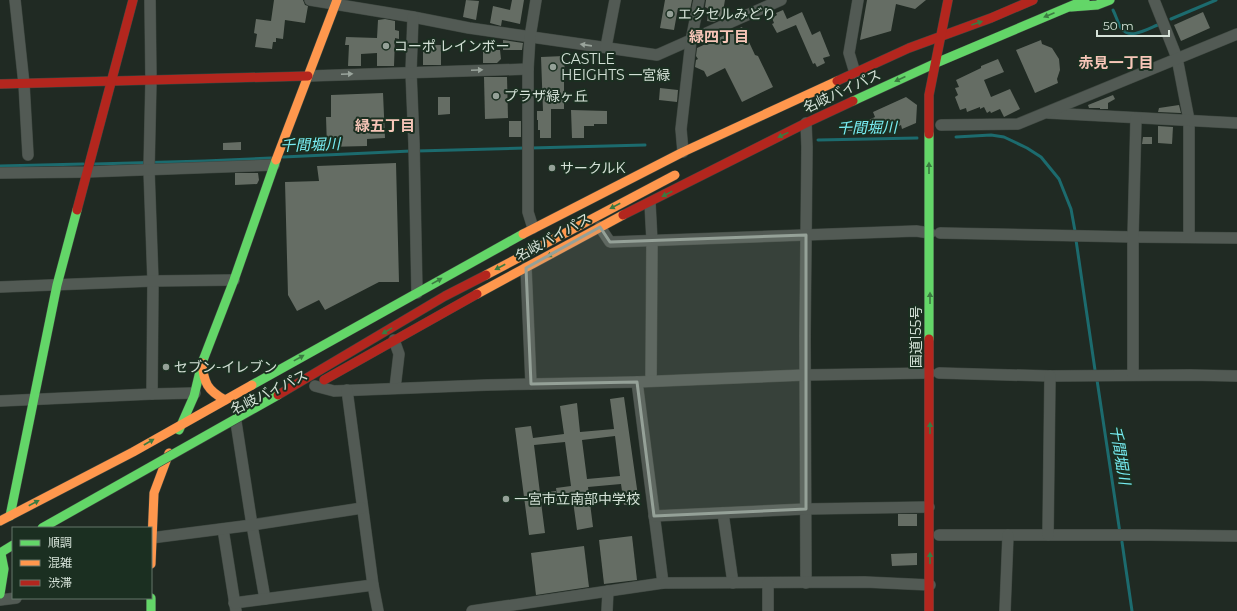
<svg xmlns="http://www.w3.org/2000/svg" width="1237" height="611" viewBox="0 0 1237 611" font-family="Montserrat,'Noto Sans JP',sans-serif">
	<rect width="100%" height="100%" fill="#202a23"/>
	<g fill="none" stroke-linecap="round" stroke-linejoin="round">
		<g stroke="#1c6b6e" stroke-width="3">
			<path d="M1113 10C1116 16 1118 23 1121 28 1130 41 1149 28 1160 24"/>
			<path d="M1171 19 1216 0"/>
			<path d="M956 137 991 135 1004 137 1027 148 1041 157 1059 179 1071 209 1075 231"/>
			<path d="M818 140 917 138"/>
			<path d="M531 148 645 145"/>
			<path d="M417 151 525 148"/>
			<path d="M283 157 411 151"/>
			<path d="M95 164 205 161 271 158"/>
			<path d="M0 166 83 164"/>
			<path d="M1076 240 1095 370"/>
			<path d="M1097 380 1120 533"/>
			<path d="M1122 542 1132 611"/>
		</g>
	</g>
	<g fill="#656d64" fill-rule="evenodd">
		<path d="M274 0H303L305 5 308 6 305 23 285 20 283 39 276 38V42H273L272 49 255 47 257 34 254 33 256 19 271 21Z"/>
		<path d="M466 0 479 1 476 20 463 17Z"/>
		<path d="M512 0H524L520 24 502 20 501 26 490 23 493 6 510 10Z"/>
		<path d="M665 0H692L690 10 678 8 674 30 660 28Z"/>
		<path d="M706 0H725L722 17H720V19L714 22 707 21 709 9 705 7Z"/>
		<path d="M867 0H926L915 9 896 4 891 31 860 40Z"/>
		<path d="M783 10 787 19 802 12 812 35 820 31 830 56 823 58 825 63 817 67 815 63 813 64 796 25 777 33 772 24 774 23 772 18 777 15 776 13Z"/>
		<path d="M1203 12 1210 28 1181 41 1174 25Z"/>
		<path d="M385 19 395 21V30L399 31V39L395 38 394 66H377V53L361 54V66H348L349 45H345L346 37 377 38 378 20Z"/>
		<path d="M742 27 755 55 758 56 773 87 742 102 725 68 707 77 704 71 695 67 696 60 698 59 696 56 697 48Z"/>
		<path d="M503 40 523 43 522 50H503Z"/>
		<path d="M1041 40 1042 44 1052 48 1059 59 1060 70 1057 79 1058 83 1035 93 1016 50Z"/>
		<rect x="423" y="45" width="18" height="20"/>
		<path d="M483 50H500L501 59 497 63H483Z"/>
		<path d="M564 56 565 77H564V109H551V138H540V130H538V120H537V111H543L541 57Z"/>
		<path d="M998 59 1004 72 984 80 991 97 1010 89 1020 109 1004 117 1000 109 991 113 990 111 987 113 984 107 980 109V107L967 112 966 108 960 110 955 97 958 95 955 88 959 87 956 80 981 68V66Z"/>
		<path d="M484 77H507L508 118 485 119Z"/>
		<path d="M660 88 678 90 677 102 659 100Z"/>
		<path d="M383 93 385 138 367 139V146L327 147 326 117H331V95Z"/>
		<path d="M1113 95 1115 99 1108 103V109H1100V108H1089L1088 105Z"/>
		<path d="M438 97H450V114L438 115Z"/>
		<path d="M906 97 917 105 916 123 902 129 901 125 891 130 871 131 870 128 864 131H846L875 117 873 112Z"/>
		<path d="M1179 105 1181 113 1158 112 1159 108Z"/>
		<path d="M571 110 607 111V124H594V126H584V138H572Z"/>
		<rect x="509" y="121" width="12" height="16"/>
		<path d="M1158 126 1173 127 1172 144 1158 143Z"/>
		<path d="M1143 137H1152V144H1142Z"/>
		<path d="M241 142V150H223V143Z"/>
		<path d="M396 163 399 282H379L325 310 319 300 297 311 288 295 285 182 319 181 317 166Z"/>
		<path d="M235 173H258L259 180 257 184 235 185Z"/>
		<path d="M624 397 639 503 624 505 621 484 588 487 593 527 577 530 572 494 557 495 556 488 571 486 565 442 534 445 540 493 556 491 557 501 541 502 545 533 529 535 515 428 531 426 533 438 564 434 560 406 577 403 580 432 614 429 610 399ZM615 436 620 476 587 479 582 440Z"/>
		<rect x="898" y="514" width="19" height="12"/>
		<path d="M632 536 637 580 604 584 599 540Z"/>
		<path d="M584 546 589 587 536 595 531 553Z"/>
		<path d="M917 553V565L892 566 891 554Z"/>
	</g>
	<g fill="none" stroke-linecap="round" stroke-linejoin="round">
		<g stroke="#3e4740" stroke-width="12">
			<g id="street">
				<path d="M15 0 24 84 28 155"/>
				<path d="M150 0 151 80 149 170 153 281 152 394"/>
				<path d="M310 0 413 17 469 28 657 55 781 0"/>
				<path d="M1154 0 1177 58 1189 120V237"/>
				<path d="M413 17 411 72 414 144 417 293"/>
				<path d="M606 47 615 0"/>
				<path d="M855 73 849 53 858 0"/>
				<path d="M308 76 528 69"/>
				<path d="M1048 113 1237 123"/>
				<path d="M806 123 807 147 805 336 806 583"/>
				<path d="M941 125 1018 124 1237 34"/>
				<path d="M683 152 681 129 691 41 699 0"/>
				<path d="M0 173 86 172 274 165"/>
				<path d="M650 203 652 241 651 381"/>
				<path d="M600 227 610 242 916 231 930 233"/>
				<path d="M533 228 528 212V69L530 37 536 0"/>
				<path d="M940 233 1133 237 1237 238"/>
				<path d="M526 268 531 384"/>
				<path d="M0 287 153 281 234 280"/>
				<path d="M394 340 399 354 395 388"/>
				<path d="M939 373 1050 376 1190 375 1237 376"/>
				<path d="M1133 375V237L1136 118"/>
				<path d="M637 382 663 583"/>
				<path d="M315 386 334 391 487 385 637 382 805 375 930 373"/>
				<path d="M347 390 373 585 378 611"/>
				<path d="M0 401 152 394 195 393"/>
				<path d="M236 422 252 525 265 599"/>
				<path d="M723 513 733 583"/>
				<path d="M654 516 806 509 929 507"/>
				<path d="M223 529 236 611"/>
				<path d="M939 535H1148L1237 536"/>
				<path d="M1048 535 1050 376"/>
				<path d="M151 538 252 525 362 508"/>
				<path d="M0 600 16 598"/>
				<path d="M234 603 373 585"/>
				<path d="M472 611 663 583 865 582 930 585"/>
				<path d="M607 611 608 591"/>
				<path d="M768 611V583"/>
				<path d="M1005 611 1008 535"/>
			</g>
		</g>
		<g stroke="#3e4740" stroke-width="10">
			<g id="fast">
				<path d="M1071 7 1097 5 1110 0"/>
				<path d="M853 101 936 63 1085 0"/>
				<path d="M929 134V339"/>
				<path d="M252 385 523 234"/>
				<path d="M179 430 194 396 202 363 234 280 276 160"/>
				<path d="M10 516 57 285 77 210"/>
				<path d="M0 553 13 545"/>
				<path d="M0 594 4 569 1 554"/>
				<path d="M151 598V611"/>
			</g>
		</g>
		<g stroke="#3e4740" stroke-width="10">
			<g id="slow">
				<path d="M276 160 337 0"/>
				<path d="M523 234 683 152 837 81"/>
				<path d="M477 294 623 215"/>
				<path d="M202 363C204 383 207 390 225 400"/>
				<path d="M0 521 133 452 252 385"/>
				<path d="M151 564 154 493 169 453"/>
			</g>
		</g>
		<g stroke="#3e4740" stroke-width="10">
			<g id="jam">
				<path d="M837 81 909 48 991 18 1033 0"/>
				<path d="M0 84 308 76"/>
				<path d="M929 134V95L948 0"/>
				<path d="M77 210 133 0"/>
				<path d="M623 215 806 123 853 101"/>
				<path d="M929 339V611"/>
				<path d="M324 380 477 294"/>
			</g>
		</g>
		<use href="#street" stroke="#525a54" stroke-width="11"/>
		<use href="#fast" stroke="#63d668" stroke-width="9"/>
		<use href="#slow" stroke="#ff974d" stroke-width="9"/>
		<use href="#jam" stroke="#b3261e" stroke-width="9"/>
		<g stroke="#3e4740" stroke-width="10" stroke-linecap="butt">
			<path id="fast-bridge" d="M42 528 278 395"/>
		</g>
		<g stroke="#3e4740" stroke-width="10" stroke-linecap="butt">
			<path id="slow-bridge" d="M486 275 675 175"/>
		</g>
		<g stroke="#3e4740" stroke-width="10" stroke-linecap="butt">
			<path id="jam-bridge" d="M278 395 445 296 486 275"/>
		</g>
		<use href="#fast-bridge" stroke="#63d668" stroke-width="9"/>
		<use href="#slow-bridge" stroke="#ff974d" stroke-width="9"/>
		<use href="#jam-bridge" stroke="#b3261e" stroke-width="9"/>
	</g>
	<defs><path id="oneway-solid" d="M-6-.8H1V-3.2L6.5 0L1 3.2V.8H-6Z"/></defs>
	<g fill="#3b7a41">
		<use href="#oneway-solid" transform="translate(1049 15) rotate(157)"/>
		<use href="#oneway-solid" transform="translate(977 23) rotate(-19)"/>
		<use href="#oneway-solid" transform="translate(900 79) rotate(155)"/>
		<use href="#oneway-solid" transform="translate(783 135) rotate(154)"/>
		<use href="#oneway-solid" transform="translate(929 168) rotate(-90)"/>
		<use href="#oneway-solid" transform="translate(667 194) rotate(153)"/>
		<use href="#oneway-solid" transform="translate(615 206) rotate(152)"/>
		<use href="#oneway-solid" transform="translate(552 254) rotate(151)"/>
		<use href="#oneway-solid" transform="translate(500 267) rotate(152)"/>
		<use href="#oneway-solid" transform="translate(437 281) rotate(-29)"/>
		<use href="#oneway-solid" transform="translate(930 298) rotate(-90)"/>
		<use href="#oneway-solid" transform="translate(387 331) rotate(149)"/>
		<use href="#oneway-solid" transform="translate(299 358) rotate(-29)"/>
		<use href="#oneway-solid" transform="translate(930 428) rotate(-90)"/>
		<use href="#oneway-solid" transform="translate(149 442) rotate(-30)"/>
		<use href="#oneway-solid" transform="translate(34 503) rotate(-28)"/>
		<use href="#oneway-solid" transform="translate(930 558) rotate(-90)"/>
	</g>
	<g fill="#9aa49c">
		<use href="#oneway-solid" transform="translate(586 45) rotate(-172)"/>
		<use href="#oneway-solid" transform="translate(477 70) rotate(-2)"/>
		<use href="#oneway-solid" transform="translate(347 74) rotate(-2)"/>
	</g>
	<path fill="#95a198" fill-opacity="0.2" stroke="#95a198" stroke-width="3" stroke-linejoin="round" d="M600 227 610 242 806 235V509L654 516 637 382 531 384 526 268Z"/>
	<g fill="#95a198" stroke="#1b2f21" stroke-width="1.5">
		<circle cx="670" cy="14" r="4"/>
		<circle cx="386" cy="46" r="4"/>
		<circle cx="553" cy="67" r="4"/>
		<circle cx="496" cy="96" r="4"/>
		<circle cx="552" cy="168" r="4"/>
		<circle cx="166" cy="367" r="4"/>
		<circle cx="506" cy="499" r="4"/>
	</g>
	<g text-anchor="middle" stroke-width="4" stroke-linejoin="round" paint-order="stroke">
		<g font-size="14" fill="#d4e1d7" stroke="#1b2f21" text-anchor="start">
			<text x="678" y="19">エクセルみどり</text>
			<text x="394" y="51">コーポ レインボー</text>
			<text x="561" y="64">CASTLE<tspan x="561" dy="16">HEIGHTS 一宮緑</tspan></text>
			<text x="504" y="101">プラザ緑ヶ丘</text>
			<text x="560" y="173">サークルK</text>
			<text x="174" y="372">セブン-イレブン</text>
			<text x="514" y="504">一宮市立南部中学校</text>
		</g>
		<g font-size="14" fill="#d4e1d7" stroke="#1b2f21">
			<text transform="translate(842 91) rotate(-25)" y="5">名岐バイパス</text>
			<text transform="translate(553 237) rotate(-29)" y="5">名岐バイパス</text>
			<text transform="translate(916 337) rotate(-90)" y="5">国道155号</text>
			<text transform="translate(269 392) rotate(-26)" y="5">名岐バイパス</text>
		</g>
		<g font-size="15" font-weight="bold" fill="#f7c6b8" stroke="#1b2f21">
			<text x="719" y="42">緑四丁目</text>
			<text x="1116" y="68">赤見一丁目</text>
			<text x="385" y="131">緑五丁目</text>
		</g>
		<g font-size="15" font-style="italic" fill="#78edf3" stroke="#1b2f21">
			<text transform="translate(867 128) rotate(-1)" y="5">千間堀川</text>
			<text transform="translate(310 145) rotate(-2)" y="5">千間堀川</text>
			<text transform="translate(1120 455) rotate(81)" y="5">千間堀川</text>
		</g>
	</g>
	<rect x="12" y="527" width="140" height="72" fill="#1b2f21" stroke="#65766a"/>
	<rect x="20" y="540" width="20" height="6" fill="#63d668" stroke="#65766a"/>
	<text x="48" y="547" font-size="12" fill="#d4e1d7">順調</text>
	<rect x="20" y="560" width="20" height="6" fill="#ff974d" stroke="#65766a"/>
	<text x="48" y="567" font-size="12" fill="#d4e1d7">混雑</text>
	<rect x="20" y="580" width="20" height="6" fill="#b3261e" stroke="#65766a"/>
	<text x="48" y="587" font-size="12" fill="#d4e1d7">渋滞</text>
	<path d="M1097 30v6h72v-6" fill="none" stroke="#d4e1d7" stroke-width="2"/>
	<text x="1103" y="30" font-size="12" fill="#d4e1d7" stroke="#1b2f21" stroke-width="3" paint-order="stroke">50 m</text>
</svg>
